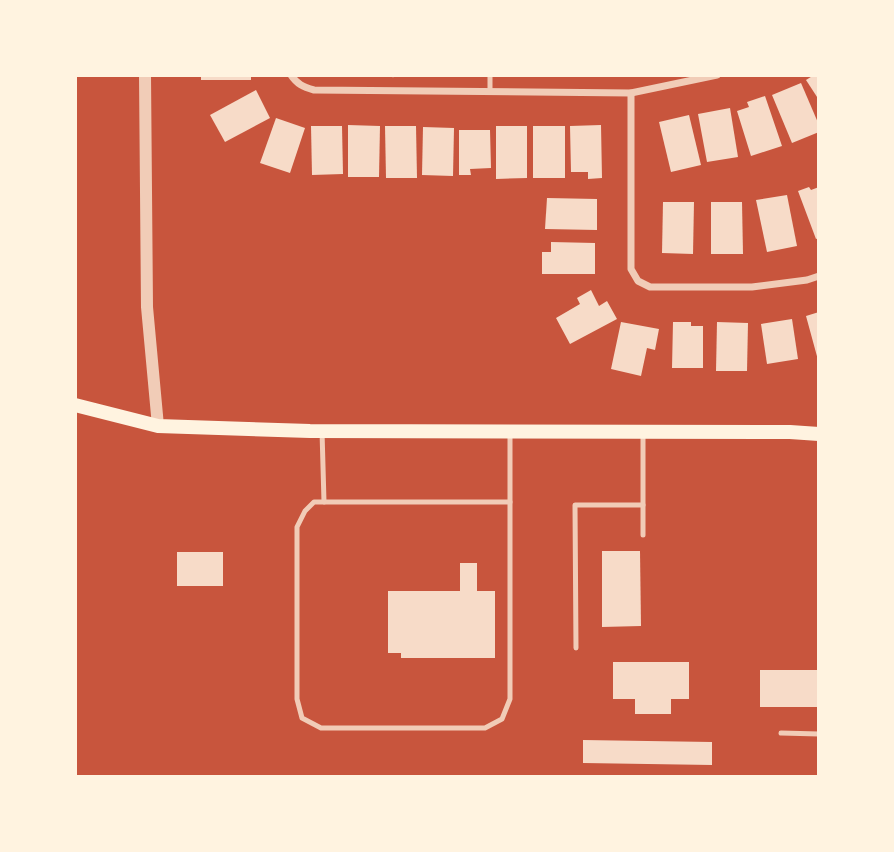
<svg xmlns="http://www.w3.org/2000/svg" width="894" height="852" viewBox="0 0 894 852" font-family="Arial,sans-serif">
	<rect width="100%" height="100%" fill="#c8553d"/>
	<g fill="#f7dbc8">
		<rect x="201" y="75" width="50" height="5"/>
		<path d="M814 75H819V100L806 80Z"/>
		<path d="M801 83 819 125V132L792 143 772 95Z"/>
		<path d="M256 90 270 118 225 142 210 115Z"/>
		<path d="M765 96 782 146 751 156 737 111 749 107 747 102Z"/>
		<path d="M730 108 738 157 707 162 698 114Z"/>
		<path d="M689 115 701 165 671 172 659 122Z"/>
		<path d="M276 118 305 128 290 173 260 163Z"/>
		<path d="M348 125 380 126 379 177H348Z"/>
		<path d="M601 125 602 178 588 179V172H571L570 126Z"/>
		<path d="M311 126H342L343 174 312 175Z"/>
		<path d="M385 126H416L417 178H386Z"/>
		<path d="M496 126H527V178L496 179Z"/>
		<rect x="533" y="126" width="32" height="52"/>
		<path d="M423 127 454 128 453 176 422 175Z"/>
		<path d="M459 130H490L491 168 470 169 471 175H459Z"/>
		<path d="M809 187 811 190 819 187V238L816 239 798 191Z"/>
		<path d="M787 195 797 246 767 252 756 200Z"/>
		<path d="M547 198 597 199V230L545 229Z"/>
		<path d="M663 202H694L693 254 662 253Z"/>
		<path d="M711 202H742L743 254H711Z"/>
		<path d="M551 242 595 243V274H542V252H551Z"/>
		<path d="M591 290 599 306 607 301 617 319 570 344 556 318 580 304 577 298Z"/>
		<path d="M819 312V360H818L806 316Z"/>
		<path d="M792 319 798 359 767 364 761 324Z"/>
		<path d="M621 322 659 329 655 350 647 348 641 376 611 369Z"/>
		<path d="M673 322H691V326H703V368H672Z"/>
		<path d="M717 322 748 323 747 371H716Z"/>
		<path d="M602 551H640L641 626 602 627Z"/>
		<rect x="177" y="552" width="46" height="34"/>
		<path d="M460 563H477V591H495V658H401V653H388V591H460Z"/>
		<path d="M613 662H689V699H671V714H635V699H613Z"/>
		<rect x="760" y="670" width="59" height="37"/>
		<path d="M583 740 712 742V765L583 763Z"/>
	</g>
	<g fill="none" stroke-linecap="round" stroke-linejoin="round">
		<path stroke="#fff3e0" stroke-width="2.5" d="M393 75V76"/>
		<g stroke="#f1ccb7" stroke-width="5">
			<path d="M490 75V92"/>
			<path d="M322 431 324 502H510V433"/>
			<path d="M643 432V535"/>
			<path d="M324 502H314L305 511 297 527V699L302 718 321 728H485L502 719 510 699V502"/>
			<path d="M576 648 575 505H643"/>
			<path d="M781 733 819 734"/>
		</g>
		<g stroke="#f1ccb7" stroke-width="7">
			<path d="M291 75C297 84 303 87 314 90L631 93 717 75"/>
			<path d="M631 93V269L638 281 650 287H752L807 280 819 276"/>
		</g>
		<path stroke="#f1ccb7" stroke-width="12" d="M145 75 147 307 158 426"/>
		<path stroke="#fff3e0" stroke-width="14" d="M75 405 158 426 310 431 790 432 819 434"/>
	</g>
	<rect width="894" height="852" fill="none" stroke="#fff3e0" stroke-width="154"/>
</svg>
